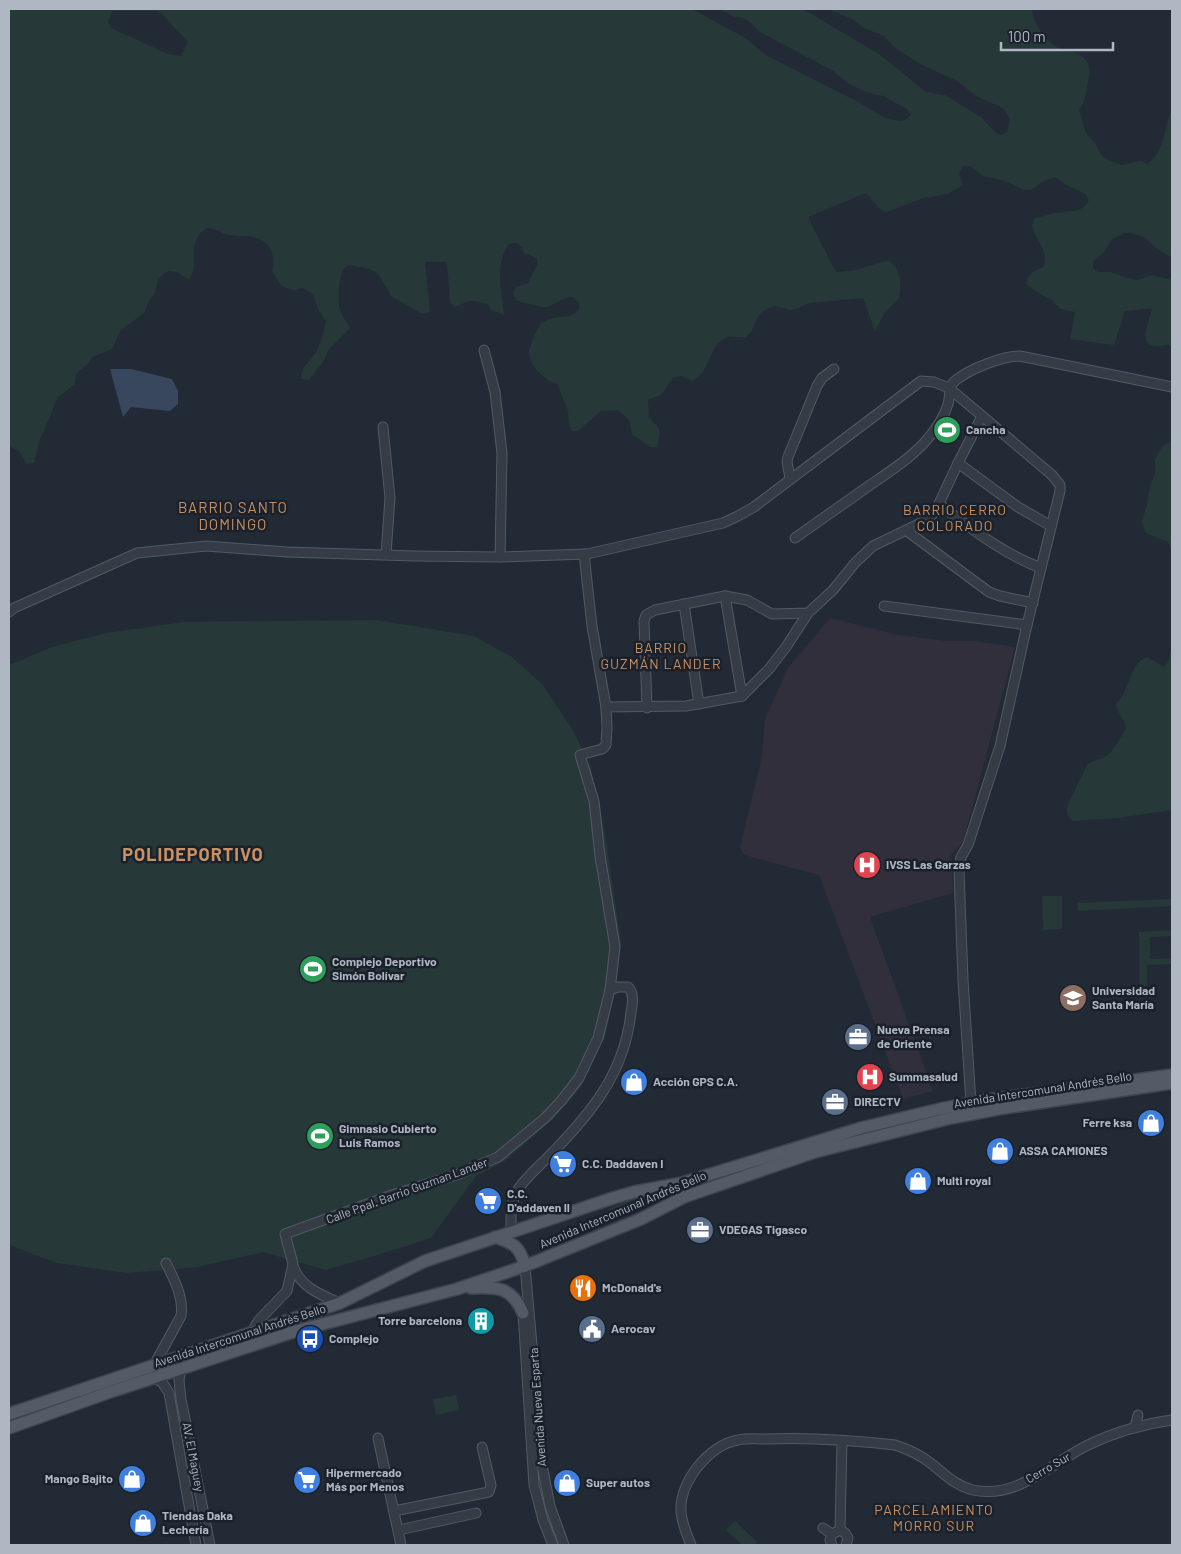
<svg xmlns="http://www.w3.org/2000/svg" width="1181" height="1554" viewBox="0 0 1181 1554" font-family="Barlow,sans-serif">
	<rect width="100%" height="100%" fill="#222a35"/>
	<path fill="#312f3b" d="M830 618 898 635 947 641H976L1015 647 963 842 951 855 953 893 870 917 933 1091 903 1099 819 875 744 855 740 848 762 756 765 719 788 668Z"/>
	<g fill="#273838" fill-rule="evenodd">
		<path d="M9 9H692L747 39 764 54 860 103 885 118 899 121 905 120 911 115 907 109 883 96 869 93 849 84 833 71 760 32 749 21 743 18 735 17 719 9H803L879 54 926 92 945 95 981 117 995 132 1001 135 1007 132 1010 119 1003 108 976 96 957 81 920 64 894 47 884 36 864 28 852 19 828 9H1034L1032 11C1035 26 1045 40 1058 48 1061 50 1065 50 1069 51 1087 55 1092 64 1088 81 1086 93 1086 100 1079 110L1086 133 1095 143 1102 156 1107 159 1121 165 1141 161 1147 164C1166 152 1162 128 1172 110V258L1155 247 1144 237 1131 233H1124L1112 239 1104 252 1093 262V268L1098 272H1111L1131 279 1138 280 1151 275 1172 280V348L1168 345C1132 352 1149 325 1152 308L1125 311 1114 345 1070 339 1075 312 1061 309 1051 299 1038 293 1026 284C1028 273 1034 271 1043 267 1050 250 1035 241 1032 225L1035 218C1042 217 1049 214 1056 213 1070 210 1082 214 1089 200L1086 194 1066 185 1055 177 1042 182 1031 190H1024L1003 180 982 176 971 166H963L959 173 963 185 948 194 924 198 886 212 880 209 866 193 808 217 836 272 856 270 882 262 889 261 895 266 900 278V291L899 298 885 313 875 331 863 298 809 303 796 309 789 310 775 306C771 308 765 309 761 313 754 319 755 331 747 336 740 340 731 334 725 338 712 345 711 359 704 370 702 374 696 378 693 381L680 376 673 378 661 395 648 400 649 417 658 427 660 433 657 447H650L632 434 629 420 618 410 601 411 578 431H572L569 425 568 411 557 383C549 382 545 378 540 373 521 356 531 342 541 323 545 321 550 318 554 318 565 316 570 318 579 310V303L573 297C563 298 556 304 547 307 541 308 521 302 516 300L513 293 516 287 528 283 537 265V258L524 253 522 247 516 243 509 244C494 264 502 291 504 315L491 310 488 304C481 303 473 299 466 302 461 304 460 306 454 307L450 302 447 262H425L430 312 422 314 391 296 381 278 377 273 370 269 349 265C347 266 344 268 343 270 339 276 337 304 340 310 342 317 347 321 350 328L329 349 323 362 309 380 301 379C301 367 308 364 314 355 319 350 325 328 326 321L318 309 314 296 308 291 302 288 294 290 287 288 281 285 272 271C277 252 268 238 248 236 241 236 235 236 229 235 220 233 212 224 204 230 186 244 200 265 189 280L177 272 169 271 163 274 158 279 155 293 150 299 144 313 121 330 112 349 92 357C86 372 75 365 75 384L58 397 39 442 34 463 27 464 19 451 9 446ZM113 11H157L161 13 188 42 181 56 168 54 111 28 108 21Z"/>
		<path d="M948 416 960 421 944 445 936 440Z"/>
		<path d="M1172 441V552L1168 542 1146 533 1142 521 1146 508 1150 486 1155 473V459L1162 447 1167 443Z"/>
		<path d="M376 620 474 636 512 657 543 685 574 732 591 768 605 833 621 943 614 995 605 1037 581 1087 552 1120 505 1161 476 1176 431 1238 378 1255 325 1270 263 1252 198 1267 126 1273 57 1263 9 1245V665L52 647 106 633 184 622Z"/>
		<path d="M1172 646V810L1118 818 1073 821C1067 816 1066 812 1068 804L1087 765C1093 760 1098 760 1105 757 1111 755 1123 734 1126 728 1124 719 1117 713 1116 703 1130 693 1128 664 1147 657L1164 667 1168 662Z"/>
		<path d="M1042 896H1062V929L1043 930Z"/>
		<path d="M1172 899V906L1078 911V903Z"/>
		<path d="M1172 930V936L1150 937V959L1172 958V964L1147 965V989H1139V932Z"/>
		<path d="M672 1189 674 1192 610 1216 609 1209 637 1196Z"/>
		<path d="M456 1395 459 1410 436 1415 433 1399Z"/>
		<path d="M735 1521 757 1542 754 1545H742L726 1530Z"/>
	</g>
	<path fill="#38475e" d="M110 369H131L172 379 178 391V404L170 411 131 407 123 417Z"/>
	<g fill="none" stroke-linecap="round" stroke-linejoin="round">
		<g stroke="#525a64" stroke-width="11">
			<g id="minor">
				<path d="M484 350 495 392 502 453 500 557"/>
				<path d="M383 427 390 498 386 554"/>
				<path d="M958 463 1018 507 1051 526"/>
				<path d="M790 478 787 462 788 457 817 386 822 378 834 369"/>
				<path d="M939 504C972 529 1003 554 1041 568"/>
				<path d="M907 531 989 592 1000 596 1033 603"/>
				<path d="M795 538C820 520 845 503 870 485 889 472 908 460 924 443 934 432 944 418 948 404 951 395 947 387 956 380 970 369 1002 356 1020 356L1172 387"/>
				<path d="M584 554 592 626 606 707 686 706 742 696 769 669 786 647 808 613"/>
				<path d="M725 596 747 600 772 614 808 613 833 590 855 563 873 546 927 520 935 512 958 463 982 416"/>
				<path d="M684 604 699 704"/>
				<path d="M884 606 1027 625"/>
				<path d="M9 612 14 608 137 553 206 546 287 552 414 556 500 557 587 554 723 523 738 516 754 507 921 381 934 382 949 388 1052 475 1060 485V491L1027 625 1000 746 968 845 961 857 959 872 963 980 971 1103"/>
				<path d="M606 707 607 727 606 745 602 749 580 755 594 801 600 856 615 947 610 990"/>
				<path d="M647 708 644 621 646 615 655 610 725 596 742 696"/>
				<path d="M293 1266C300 1287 321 1295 340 1303"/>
				<path d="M525 1266 538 1413 540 1455 550 1506 564 1545"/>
				<path d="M523 1313 534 1485 543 1520 553 1545"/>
				<path d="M251 1333 259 1320 287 1291 293 1264 285 1234 392 1195 459 1174 498 1157 545 1118 561 1101 579 1078 598 1038 610 990 618 987H628C636 995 631 1009 630 1020 622 1075 591 1113 553 1152 542 1164 528 1175 519 1188 510 1201 511 1216 511 1232"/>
				<path d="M153 1367 181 1316C184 1298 174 1279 166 1263"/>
				<path d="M181 1369 179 1380 181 1399 210 1545"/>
				<path d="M153 1378 162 1382 169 1393 196 1545"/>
				<path d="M1135 1427 1138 1415"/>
				<path d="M378 1438 401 1545"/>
				<path d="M394 1511 489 1492 491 1485 482 1447"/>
				<path d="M823 1528 832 1534"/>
				<path d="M399 1530 476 1513"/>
				<path d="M840 1530 842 1441"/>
				<path d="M840 1530 845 1533 848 1538 846 1545"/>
				<path d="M691 1545C687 1535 682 1524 681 1512 679 1482 709 1445 738 1440 747 1438 757 1439 765 1439 808 1437 852 1440 895 1445 907 1449 919 1454 929 1462 944 1473 955 1486 973 1490 1017 1500 1053 1462 1088 1445 1115 1432 1143 1424 1172 1420"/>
				<path d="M832 1545 830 1540 832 1534 840 1530"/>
			</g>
		</g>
		<g stroke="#3e4550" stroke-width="14">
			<g id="major">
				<path d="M495 1237C513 1243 520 1246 525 1266"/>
				<path d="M471 1288C497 1287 511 1286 523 1313"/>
				<path d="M9 1414 340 1303 425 1261 613 1198 634 1192 682 1183 861 1128 940 1109 986 1100 1172 1075"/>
				<path d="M9 1428 110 1392 296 1331 457 1289 525 1266 641 1219 684 1197 815 1152 951 1118 998 1109 1172 1083"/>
			</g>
		</g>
		<use href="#minor" stroke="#353c46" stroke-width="9"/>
		<use href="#major" stroke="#535b66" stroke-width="11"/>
	</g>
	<defs>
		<g id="stadium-disc" transform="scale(1.4375)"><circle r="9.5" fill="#2e9e5b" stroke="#1a212b"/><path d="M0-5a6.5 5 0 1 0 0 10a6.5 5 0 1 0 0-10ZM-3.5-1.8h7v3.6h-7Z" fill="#fff"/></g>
		<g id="hospital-disc" transform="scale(1.4375)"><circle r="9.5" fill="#e0444e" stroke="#1a212b"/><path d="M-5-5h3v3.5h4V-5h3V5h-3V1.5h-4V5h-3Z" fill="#fff"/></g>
		<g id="university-disc" transform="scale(1.4375)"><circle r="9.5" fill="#8d6e63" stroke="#1a212b"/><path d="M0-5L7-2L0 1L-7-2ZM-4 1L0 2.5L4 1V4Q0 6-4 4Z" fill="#fff"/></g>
		<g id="office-disc" transform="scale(1.4375)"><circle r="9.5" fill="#5c6f8a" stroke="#1a212b"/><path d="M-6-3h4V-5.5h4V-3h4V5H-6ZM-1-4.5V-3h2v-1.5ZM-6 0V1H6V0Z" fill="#fff"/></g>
		<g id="shop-disc" transform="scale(1.4375)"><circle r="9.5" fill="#3f7fe0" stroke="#1a212b"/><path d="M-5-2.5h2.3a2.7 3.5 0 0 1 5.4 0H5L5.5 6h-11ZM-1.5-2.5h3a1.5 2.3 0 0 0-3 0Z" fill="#fff"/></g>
		<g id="supermarket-disc" transform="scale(1.4375)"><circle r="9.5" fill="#3f7fe0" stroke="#1a212b"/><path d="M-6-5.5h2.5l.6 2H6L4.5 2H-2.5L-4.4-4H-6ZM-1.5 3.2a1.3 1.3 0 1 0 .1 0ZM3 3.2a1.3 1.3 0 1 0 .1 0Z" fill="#fff"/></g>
		<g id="restaurant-disc" transform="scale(1.4375)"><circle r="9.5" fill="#e8710a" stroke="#1a212b"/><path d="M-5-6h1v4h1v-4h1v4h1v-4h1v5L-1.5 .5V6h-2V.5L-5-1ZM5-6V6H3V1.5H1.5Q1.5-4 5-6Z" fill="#fff"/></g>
		<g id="building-disc" transform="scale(1.4375)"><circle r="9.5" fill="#0f9aa8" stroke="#1a212b"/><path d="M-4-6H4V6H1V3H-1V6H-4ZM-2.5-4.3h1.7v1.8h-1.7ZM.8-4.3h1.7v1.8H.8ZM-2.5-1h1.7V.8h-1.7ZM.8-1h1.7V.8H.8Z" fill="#fff"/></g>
		<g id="civic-disc" transform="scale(1.4375)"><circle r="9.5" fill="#5c6f8a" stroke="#1a212b"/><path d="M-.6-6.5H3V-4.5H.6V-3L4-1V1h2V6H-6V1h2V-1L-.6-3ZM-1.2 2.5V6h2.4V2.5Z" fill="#fff"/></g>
		<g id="bus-disc" transform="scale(1.4375)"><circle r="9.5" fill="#1a4fb4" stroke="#1a212b"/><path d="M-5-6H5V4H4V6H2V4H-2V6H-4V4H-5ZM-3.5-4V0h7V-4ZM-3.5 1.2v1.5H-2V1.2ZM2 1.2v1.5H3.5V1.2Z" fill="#fff"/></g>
	</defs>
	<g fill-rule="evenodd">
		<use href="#stadium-disc" x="947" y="430"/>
		<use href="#hospital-disc" x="867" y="865"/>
		<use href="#stadium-disc" x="313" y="969"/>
		<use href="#university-disc" x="1073" y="998"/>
		<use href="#office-disc" x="858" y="1037"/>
		<use href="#hospital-disc" x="870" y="1077"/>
		<use href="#shop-disc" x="634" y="1082"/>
		<use href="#office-disc" x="835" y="1102"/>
		<use href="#shop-disc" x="1151" y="1123"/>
		<use href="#stadium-disc" x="320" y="1136"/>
		<use href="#shop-disc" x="1000" y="1151"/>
		<use href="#supermarket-disc" x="563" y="1164"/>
		<use href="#shop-disc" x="918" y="1181"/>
		<use href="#supermarket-disc" x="488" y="1201"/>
		<use href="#office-disc" x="700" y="1230"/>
		<use href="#restaurant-disc" x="583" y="1288"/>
		<use href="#building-disc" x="481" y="1321"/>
		<use href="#civic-disc" x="592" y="1329"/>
		<use href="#bus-disc" x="310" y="1339"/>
		<use href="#shop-disc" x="132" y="1479"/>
		<use href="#supermarket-disc" x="307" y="1480"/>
		<use href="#shop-disc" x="567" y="1483"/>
		<use href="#shop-disc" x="143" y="1523"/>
	</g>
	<g text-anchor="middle" stroke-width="5" stroke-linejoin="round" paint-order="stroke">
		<g font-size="12" font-weight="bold" fill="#afb7c3" stroke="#1a212b" text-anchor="start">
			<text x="966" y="434">Cancha</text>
			<text x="886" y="869">IVSS Las Garzas</text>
			<text x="332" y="966">Complejo Deportivo<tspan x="332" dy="14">Simón Bolívar</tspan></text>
			<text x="1092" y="995">Universidad<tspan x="1092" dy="14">Santa María</tspan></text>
			<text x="877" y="1034">Nueva Prensa<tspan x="877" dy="14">de Oriente</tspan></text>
			<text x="889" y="1081">Summasalud</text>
			<text x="653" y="1086">Acción GPS C.A.</text>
			<text x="854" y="1106">DIRECTV</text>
			<text x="1132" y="1127" text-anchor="end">Ferre ksa</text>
			<text x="339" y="1133">Gimnasio Cubierto<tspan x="339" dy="14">Luis Ramos</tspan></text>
			<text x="1019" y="1155">ASSA CAMIONES</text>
			<text x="582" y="1168">C.C. Daddaven I</text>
			<text x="937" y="1185">Multi royal</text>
			<text x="507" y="1198">C.C.<tspan x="507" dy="14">D'addaven II</tspan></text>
			<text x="719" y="1234">VDEGAS Tigasco</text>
			<text x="602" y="1292">McDonald's</text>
			<text x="462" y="1325" text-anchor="end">Torre barcelona</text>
			<text x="611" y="1333">Aerocav</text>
			<text x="329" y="1343">Complejo</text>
			<text x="326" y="1477">Hipermercado<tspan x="326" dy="14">Más por Menos</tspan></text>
			<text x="113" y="1483" text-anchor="end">Mango Bajito</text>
			<text x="586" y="1487">Super autos</text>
			<text x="162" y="1520">Tiendas Daka<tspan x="162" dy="14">Lechería</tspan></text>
		</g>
		<g font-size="12" fill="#afb7c3" stroke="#1a212b">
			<text transform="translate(1043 1090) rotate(-9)" y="4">Avenida Intercomunal Andrés Bello</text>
			<text transform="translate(407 1191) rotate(-20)" y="4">Calle Ppal. Barrio Guzman Lander</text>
			<text transform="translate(623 1210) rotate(-23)" y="4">Avenida Intercomunal Andrés Bello</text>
			<text transform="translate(240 1336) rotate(-18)" y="4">Avenida Intercomunal Andrés Bello</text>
			<text transform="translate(538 1407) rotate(-94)" y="4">Avenida Nueva Esparta</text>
			<text transform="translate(193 1457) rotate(79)" y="4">AV. El Maguey</text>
			<text transform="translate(1048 1468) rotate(-30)" y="4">Cerro Sur</text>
		</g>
		<g font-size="14" letter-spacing="1" fill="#c99164" stroke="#1a212b">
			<text x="955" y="515">BARRIO CERRO<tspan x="955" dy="16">COLORADO</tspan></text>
			<text x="661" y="653">BARRIO<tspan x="661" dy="16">GUZMÁN LANDER</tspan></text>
			<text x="934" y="1515">PARCELAMIENTO<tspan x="934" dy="16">MORRO SUR</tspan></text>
		</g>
		<g font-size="15" letter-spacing="1" fill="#c99164" stroke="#1a212b">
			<text x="233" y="513">BARRIO SANTO<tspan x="233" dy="17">DOMINGO</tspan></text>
		</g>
		<g font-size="18" font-weight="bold" letter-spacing="1" fill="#c99164" stroke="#1a212b">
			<text x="193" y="861">POLIDEPORTIVO</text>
		</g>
	</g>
	<rect width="1181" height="1554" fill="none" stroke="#afb7c3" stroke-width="20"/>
	<path d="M1001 42v8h112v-8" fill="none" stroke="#afb7c3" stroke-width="2.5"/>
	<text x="1008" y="42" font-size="15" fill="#afb7c3" stroke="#1a212b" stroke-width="4" paint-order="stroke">100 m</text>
</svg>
